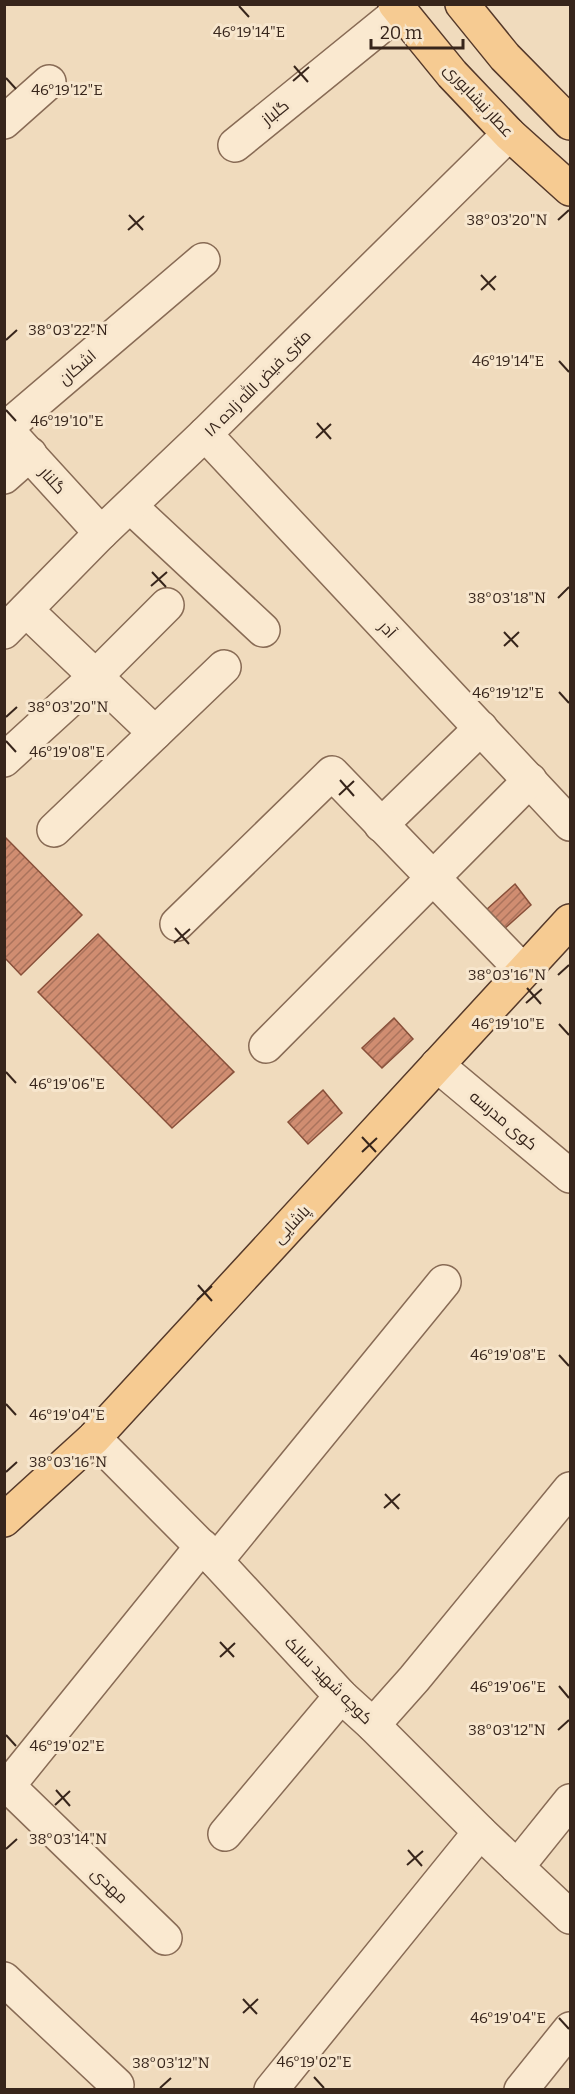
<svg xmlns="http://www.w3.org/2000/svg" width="575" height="2094" viewBox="0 0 575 2094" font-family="Bitter,Cairo,serif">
	<defs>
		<pattern id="building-hatch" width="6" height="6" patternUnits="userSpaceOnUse" patternTransform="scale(1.5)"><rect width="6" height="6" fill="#d08d71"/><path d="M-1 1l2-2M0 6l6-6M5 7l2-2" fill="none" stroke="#aa735c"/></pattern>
	</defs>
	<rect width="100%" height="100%" fill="#f0dbbd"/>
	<g fill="url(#building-hatch)" stroke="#88503a" stroke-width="1.5">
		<path d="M4 836 82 915 21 975 4 957Z"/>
		<path d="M515 884 531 905 504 929 486 910Z"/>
		<path d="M98 934 234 1072 172 1128 38 992Z"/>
		<path d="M394 1018 413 1039 382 1068 362 1048Z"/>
		<path d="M323 1090 342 1113 308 1144 288 1122Z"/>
	</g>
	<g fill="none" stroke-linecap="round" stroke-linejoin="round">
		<g stroke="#886b55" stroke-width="36">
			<g id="minor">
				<path d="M4 122 49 82"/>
				<path d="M235 145 400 11"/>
				<path d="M4 427 101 533"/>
				<path d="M6 428 203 260"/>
				<path d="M205 434 570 824"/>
				<path d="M4 477 30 454"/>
				<path d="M130 506 263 630"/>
				<path d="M26 610 155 733"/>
				<path d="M4 632 101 533 205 434 509 134"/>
				<path d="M4 760 96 676 167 605"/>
				<path d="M381 825 481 728"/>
				<path d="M54 830 224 667"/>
				<path d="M177 924 332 773 523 971"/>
				<path d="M266 1046 530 780"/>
				<path d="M437 1065 570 1176"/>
				<path d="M94 1438 216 1561 341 1696 373 1725 480 1832 570 1917"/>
				<path d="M216 1561 444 1282"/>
				<path d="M373 1725 414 1679 570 1489"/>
				<path d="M4 1782 165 1938"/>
				<path d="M8 1786 202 1546"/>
				<path d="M225 1834 341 1696"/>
				<path d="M517 1867 570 1801"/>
				<path d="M4 1979 117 2085"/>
				<path d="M271 2090 480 1832"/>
				<path d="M521 2090 570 2029"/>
			</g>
		</g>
		<g stroke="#55392a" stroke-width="36">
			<g id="major">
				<path d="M395 4 452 74 509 134 570 189"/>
				<path d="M462 4 505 57 570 123"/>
				<path d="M4 1520 94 1438 570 921"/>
			</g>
		</g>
		<use href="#minor" stroke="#fae9d0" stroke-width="33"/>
		<use href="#major" stroke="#f6cb92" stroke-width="33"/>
	</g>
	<path fill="none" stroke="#37251b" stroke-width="2" d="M239 6 249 17M294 66 308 82M6 78 16 89M293 81 309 67M129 215 143 230M558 220 569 210M128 230 144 216M481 275 495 290M481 290 496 276M6 340 17 330M559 361 569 372M6 410 16 421M317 423 331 439M316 438 331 424M152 572 166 587M151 586 167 572M558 598 569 587M504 632 518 647M504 646 519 632M559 692 569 703M6 717 17 707M6 741 16 752M340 780 354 796M339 795 354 781M175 928 189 944M174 943 190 929M558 975 569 965M527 988 541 1004M526 1003 542 989M559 1024 569 1035M6 1072 16 1083M362 1137 376 1152M362 1152 377 1138M198 1285 212 1301M197 1300 212 1286M559 1355 569 1366M6 1404 16 1415M6 1472 17 1462M385 1494 399 1509M384 1508 400 1494M220 1642 234 1657M220 1657 235 1643M559 1686 569 1698M558 1730 569 1720M6 1735 16 1746M56 1790 70 1806M55 1805 70 1791M6 1849 17 1839M408 1850 422 1866M407 1865 423 1851M243 1999 257 2014M243 2013 258 1999M559 2018 569 2029M314 2077 324 2088M160 2088 171 2078"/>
	<g text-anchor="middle" stroke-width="6" stroke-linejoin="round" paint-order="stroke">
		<g font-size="16" fill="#37251b" stroke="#f7e6cd">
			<text transform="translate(479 100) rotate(47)" y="6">عطار نیشابوری</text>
			<text transform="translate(275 112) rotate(-39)" y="6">گلباز</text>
			<text transform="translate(77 367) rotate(-41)" y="6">اشکان</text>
			<text transform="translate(257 383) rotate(-45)" y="6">۱۸ متری فیض الله زاده</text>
			<text transform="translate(53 480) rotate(48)" y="6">گلنار</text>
			<text transform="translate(388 629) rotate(47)" y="6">آدر</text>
			<text transform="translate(504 1120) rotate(40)" y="6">کوی مدرسه</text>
			<text transform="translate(291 1224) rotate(-47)" y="6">پاشایی</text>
			<text transform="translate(329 1680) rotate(45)" y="6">کوچه شهید سالک</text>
			<text transform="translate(110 1885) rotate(44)" y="6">مهدی</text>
		</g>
	</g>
	<g font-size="15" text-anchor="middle" fill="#37251b" stroke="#f7e6cd" stroke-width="6" stroke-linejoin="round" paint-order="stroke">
		<text x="249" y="37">46°19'14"E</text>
		<text x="67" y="95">46°19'12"E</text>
		<text x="507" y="225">38°03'20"N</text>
		<text x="68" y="335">38°03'22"N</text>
		<text x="508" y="366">46°19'14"E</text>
		<text x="67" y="426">46°19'10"E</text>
		<text x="507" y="603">38°03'18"N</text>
		<text x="508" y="698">46°19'12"E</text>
		<text x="68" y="712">38°03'20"N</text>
		<text x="67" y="757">46°19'08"E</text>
		<text x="507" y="980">38°03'16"N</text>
		<text x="508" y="1029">46°19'10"E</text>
		<text x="67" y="1089">46°19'06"E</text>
		<text x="508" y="1360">46°19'08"E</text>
		<text x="67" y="1420">46°19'04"E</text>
		<text x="68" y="1467">38°03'16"N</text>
		<text x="508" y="1692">46°19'06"E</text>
		<text x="507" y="1735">38°03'12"N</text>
		<text x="67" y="1751">46°19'02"E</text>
		<text x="68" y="1844">38°03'14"N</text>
		<text x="508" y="2023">46°19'04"E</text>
		<text x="314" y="2067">46°19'02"E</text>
		<text x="171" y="2068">38°03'12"N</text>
	</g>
	<rect width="575" height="2094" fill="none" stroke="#37251b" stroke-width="12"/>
	<path d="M371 39v9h92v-9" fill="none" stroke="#37251b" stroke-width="3"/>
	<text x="380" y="39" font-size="18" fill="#37251b" stroke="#f7e6cd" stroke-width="4.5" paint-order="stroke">20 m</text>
</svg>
